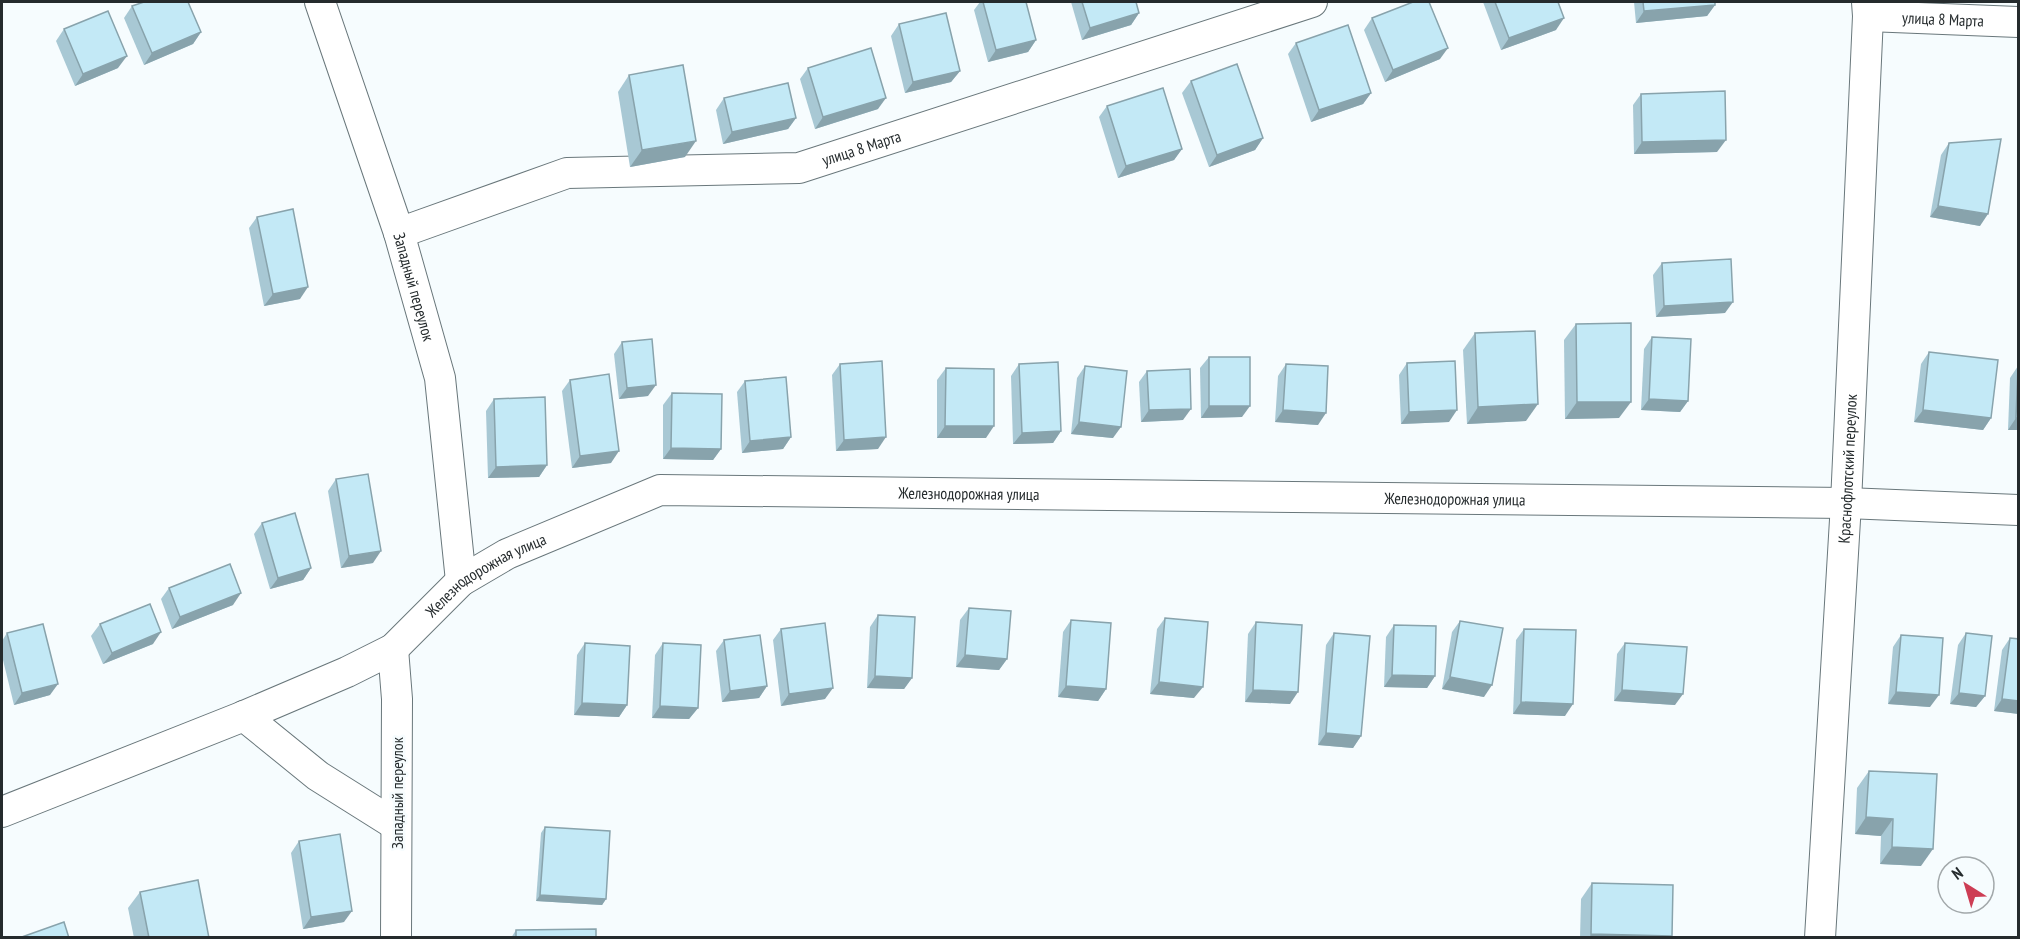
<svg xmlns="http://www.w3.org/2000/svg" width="2020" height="939" viewBox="0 0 2020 939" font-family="'PT Sans Narrow',sans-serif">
	<rect width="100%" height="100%" fill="#f6fcfe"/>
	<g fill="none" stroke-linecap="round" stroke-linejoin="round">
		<g stroke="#69777b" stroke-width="32">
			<g id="minor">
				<path id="s1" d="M320 2 399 233 440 378 461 581"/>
				<path id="s2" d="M1868 16 2018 22"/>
				<path id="s3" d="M399 233 567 173 799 168 1312 2"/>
				<path d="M393 649 397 699 396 938"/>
				<path d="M244 716 318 776 396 825"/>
				<path id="s4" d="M2 812 244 716 347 672 393 649 461 581 507 554 660 490 1846 503 2018 510"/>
				<path id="s5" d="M1820 938 1846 503 1868 16 1867 2"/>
			</g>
		</g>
		<use href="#minor" stroke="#fff" stroke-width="30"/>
	</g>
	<g fill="#a8c8d4">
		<path d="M980 2H1026L1036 40 1028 52 988 62 974 10Z"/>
		<path d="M1071 2H1136L1139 13 1131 25 1082 40Z"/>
		<path d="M1483 2H1558L1556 30 1501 50Z"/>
		<path d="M1634 2H1715V5L1707 16 1636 23Z"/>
		<path d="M132 6 201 32 193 44 144 65 124 18Z"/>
		<path d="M1372 18 1440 59 1385 82 1364 30Z"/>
		<path d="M899 24 960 71 951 82 905 93 891 36Z"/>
		<path d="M64 29 118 68 75 86 56 41Z"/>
		<path d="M1296 43 1371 93 1363 104 1311 122 1288 54Z"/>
		<path d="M808 68 878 109 815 129 800 79Z"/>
		<path d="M629 75 685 157 630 167 618 92Z"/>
		<path d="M1191 81 1263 138 1255 150 1209 167 1182 93Z"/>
		<path d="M1641 94 1717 152 1634 154 1633 105Z"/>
		<path d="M724 98 796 118 788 129 723 144 716 110Z"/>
		<path d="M1107 106 1182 149 1174 160 1118 178 1099 117Z"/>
		<path d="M1949 143 1980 226 1930 217 1941 155Z"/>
		<path d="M257 217 300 299 264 306 249 228Z"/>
		<path d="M1662 263 1725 313 1656 317 1653 275Z"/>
		<path d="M1576 324 1619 418 1565 419 1564 340Z"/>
		<path d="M1475 333 1526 421 1467 424 1463 350Z"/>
		<path d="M1652 337 1688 401 1680 412 1641 410 1644 349Z"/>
		<path d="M622 342 648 396 619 399 614 354Z"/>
		<path d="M1929 352 1991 418 1983 430 1914 422 1921 364Z"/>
		<path d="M1209 357 1242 417 1201 418 1200 368Z"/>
		<path d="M1407 363 1449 422 1401 424 1399 375Z"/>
		<path d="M840 364 878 449 836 451 832 375Z"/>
		<path d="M1019 364 1061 431 1053 443 1013 444 1011 376Z"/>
		<path d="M1286 364 1318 425 1275 422 1278 376Z"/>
		<path d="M1085 366 1113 438 1071 434 1077 378Z"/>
		<path d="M2018 366 2019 430H2008L2010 378Z"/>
		<path d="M946 368 986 438H937V380Z"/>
		<path d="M1147 371 1183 420 1141 422 1139 382Z"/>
		<path d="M570 380 611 463 572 468 562 391Z"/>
		<path d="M745 381 791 437 783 449 742 453 737 392Z"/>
		<path d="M672 393 721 449 713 460 663 459V405Z"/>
		<path d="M494 399 547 465 539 477 488 478 486 411Z"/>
		<path d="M336 479 373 563 341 568 328 491Z"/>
		<path d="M262 523 311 568 303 580 270 589 254 534Z"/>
		<path d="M169 588 233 605 172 629 161 599Z"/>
		<path d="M969 608 1007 659 999 670 956 667 960 620Z"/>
		<path d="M878 615 912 678 904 689 867 688 870 627Z"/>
		<path d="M1165 618 1194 698 1150 694 1157 629Z"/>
		<path d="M1071 620 1106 689 1098 701 1058 697 1063 632Z"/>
		<path d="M1460 621 1484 697 1442 689 1452 632Z"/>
		<path d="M1256 622 1290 704 1245 702 1248 634Z"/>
		<path d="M100 624 153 644 103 664 91 636Z"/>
		<path d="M1394 625 1435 676 1427 688 1384 687 1386 637Z"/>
		<path d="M781 629 825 699 781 706 773 640Z"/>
		<path d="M1524 629 1565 716 1513 714 1516 640Z"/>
		<path d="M7 633 50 695 14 705 2 656V641Z"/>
		<path d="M1334 633 1361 736 1353 748 1318 745 1326 645Z"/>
		<path d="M1966 633 1985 696 1976 707 1950 704 1958 645Z"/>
		<path d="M1901 635 1930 707 1888 704 1893 647Z"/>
		<path d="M2010 638 2019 639V714L1994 711 2002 650Z"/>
		<path d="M724 640 767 686 759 698 722 702 716 651Z"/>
		<path d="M585 643 627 705 619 717 574 715 577 655Z"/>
		<path d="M663 643 698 708 689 719 652 718 655 655Z"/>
		<path d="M1625 643 1675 705 1614 701 1617 654Z"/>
		<path d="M1869 771 1921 866 1880 864 1881 836 1855 834 1857 788Z"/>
		<path d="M545 827 606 899 602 905 536 901 541 833Z"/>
		<path d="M299 841 344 922 303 929 291 853Z"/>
		<path d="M1592 883 1671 938H1580L1581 899Z"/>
		<path d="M140 892 209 938H134L128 908Z"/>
		<path d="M516 930 596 938H511Z"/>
	</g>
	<g fill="#88a3ac">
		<path d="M1715 5 1707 16 1636 23 1644 11Z"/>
		<path d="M1139 13 1131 25 1082 40 1090 28Z"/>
		<path d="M1564 18 1556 30 1501 50 1509 38Z"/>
		<path d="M201 32 193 44 144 65 152 53Z"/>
		<path d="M1036 40 1028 52 988 62 996 50Z"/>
		<path d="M1448 48 1440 59 1385 82 1393 70Z"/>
		<path d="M127 56 118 68 75 86 83 74Z"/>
		<path d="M960 71 951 82 905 93 913 82Z"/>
		<path d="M1371 93 1363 104 1311 122 1319 110Z"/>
		<path d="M886 98 878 109 815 129 823 117Z"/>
		<path d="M796 118 788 129 723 144 732 132Z"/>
		<path d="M1263 138 1255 150 1209 167 1217 155Z"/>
		<path d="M1726 140 1717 152 1634 154 1642 142Z"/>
		<path d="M696 141 685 157 630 167 642 150Z"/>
		<path d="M1182 149 1174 160 1118 178 1126 166Z"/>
		<path d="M1938 206 1988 214 1980 226 1930 217Z"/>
		<path d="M308 287 300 299 264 306 273 294Z"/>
		<path d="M1733 302 1725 313 1656 317 1664 306Z"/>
		<path d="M656 385 648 396 619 399 627 388Z"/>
		<path d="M1649 399 1688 401 1680 412 1641 410Z"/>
		<path d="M1577 402H1631L1619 418 1565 419Z"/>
		<path d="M1538 404 1526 421 1467 424 1478 407Z"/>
		<path d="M1209 406H1250L1242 417 1201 418Z"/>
		<path d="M1191 409 1183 420 1141 422 1149 410Z"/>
		<path d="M1283 410 1326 413 1318 425 1275 422Z"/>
		<path d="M1457 410 1449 422 1401 424 1409 412Z"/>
		<path d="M1923 410 1991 418 1983 430 1914 422Z"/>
		<path d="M2016 418H2019V430H2008Z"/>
		<path d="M1079 422 1121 427 1113 438 1071 434Z"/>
		<path d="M945 426H994L986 438H937Z"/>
		<path d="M1061 431 1053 443 1013 444 1022 433Z"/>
		<path d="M791 437 783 449 742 453 750 441Z"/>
		<path d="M886 437 878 449 836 451 844 440Z"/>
		<path d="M671 448 721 449 713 460 663 459Z"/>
		<path d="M619 451 611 463 572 468 580 456Z"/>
		<path d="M547 465 539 477 488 478 496 467Z"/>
		<path d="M381 551 373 563 341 568 349 556Z"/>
		<path d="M311 568 303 580 270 589 278 578Z"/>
		<path d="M241 593 233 605 172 629 180 617Z"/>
		<path d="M161 632 153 644 103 664 112 653Z"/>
		<path d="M965 655 1007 659 999 670 956 667Z"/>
		<path d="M1392 675 1435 676 1427 688 1384 687Z"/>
		<path d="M875 676 912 678 904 689 867 688Z"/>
		<path d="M1450 677 1492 685 1484 697 1442 689Z"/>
		<path d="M1159 682 1203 687 1194 698 1150 694Z"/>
		<path d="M58 684 50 695 14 705 22 693Z"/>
		<path d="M767 686 759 698 722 702 730 691Z"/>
		<path d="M1066 686 1106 689 1098 701 1058 697Z"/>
		<path d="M833 688 825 699 781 706 789 694Z"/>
		<path d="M1253 690 1298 692 1290 704 1245 702Z"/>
		<path d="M1622 690 1683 694 1675 705 1614 701Z"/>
		<path d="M1896 692 1939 695 1930 707 1888 704Z"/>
		<path d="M1959 693 1985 696 1976 707 1950 704Z"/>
		<path d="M2002 699 2019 701V714L1994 711Z"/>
		<path d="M1521 702 1573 704 1565 716 1513 714Z"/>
		<path d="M582 703 627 705 619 717 574 715Z"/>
		<path d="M660 706 698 708 689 719 652 718Z"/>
		<path d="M1326 733 1361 736 1353 748 1318 745Z"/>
		<path d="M1866 817 1893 819 1881 836 1855 834Z"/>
		<path d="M1892 847 1933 849 1921 866 1880 864Z"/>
		<path d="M540 895 606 899 602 905 536 901Z"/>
		<path d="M352 911 344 922 303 929 311 917Z"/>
		<path d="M1591 934 1672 936 1671 938H1589Z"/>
	</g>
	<g fill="#c3e9f6" stroke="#88a3ac" stroke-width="1.5">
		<path d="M144 2H188L201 32 152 53 132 6Z"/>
		<path d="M983 2H1026L1036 40 996 50Z"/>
		<path d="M1082 2H1136L1139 13 1090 28Z"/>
		<path d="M1413 2H1429L1448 48 1393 70 1372 18Z"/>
		<path d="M1495 2H1558L1564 18 1509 38Z"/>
		<path d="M1643 2H1715V5L1644 11Z"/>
		<path d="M108 11 127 56 83 74 64 29Z"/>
		<path d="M946 13 960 71 913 82 899 24Z"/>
		<path d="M1348 25 1371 93 1319 110 1296 43Z"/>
		<path d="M871 48 886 98 823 117 808 68Z"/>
		<path d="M1237 64 1263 138 1217 155 1191 81Z"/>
		<path d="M683 65 696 141 642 150 629 75Z"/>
		<path d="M788 83 796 118 732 132 724 98Z"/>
		<path d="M1163 88 1182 149 1126 166 1107 106Z"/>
		<path d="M1725 91 1726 140 1642 142 1641 94Z"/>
		<path d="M2001 139 1988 214 1938 206 1949 143Z"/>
		<path d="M293 209 308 287 273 294 257 217Z"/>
		<path d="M1731 259 1733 302 1664 306 1662 263Z"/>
		<path d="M1631 323V402H1577L1576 324Z"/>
		<path d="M1535 331 1538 404 1478 407 1475 333Z"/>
		<path d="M1652 337 1691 339 1688 401 1649 399Z"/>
		<path d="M652 339 656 385 627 388 622 342Z"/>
		<path d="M1929 352 1998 360 1991 418 1923 410Z"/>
		<rect x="1209" y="357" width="41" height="49"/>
		<path d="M882 361 886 437 844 440 840 364Z"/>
		<path d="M1455 361 1457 410 1409 412 1407 363Z"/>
		<path d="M1058 362 1061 431 1022 433 1019 364Z"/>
		<path d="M1286 364 1328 366 1326 413 1283 410Z"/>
		<path d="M1085 366 1127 371 1121 427 1079 422Z"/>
		<path d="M2018 366H2019V418H2016Z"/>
		<path d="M946 368 994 369V426H945Z"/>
		<path d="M1190 369 1191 409 1149 410 1147 371Z"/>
		<path d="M609 374 619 451 580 456 570 380Z"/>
		<path d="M786 377 791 437 750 441 745 381Z"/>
		<path d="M672 393 722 394 721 449 671 448Z"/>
		<path d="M545 397 547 465 496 467 494 399Z"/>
		<path d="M368 474 381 551 349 556 336 479Z"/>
		<path d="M295 513 311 568 278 578 262 523Z"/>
		<path d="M230 564 241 593 180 617 169 588Z"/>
		<path d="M150 604 161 632 112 653 100 624Z"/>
		<path d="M969 608 1011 611 1007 659 965 655Z"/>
		<path d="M878 615 915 617 912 678 875 676Z"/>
		<path d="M1165 618 1208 622 1203 687 1159 682Z"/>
		<path d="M1071 620 1111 623 1106 689 1066 686Z"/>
		<path d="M1460 621 1503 628 1492 685 1450 677Z"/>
		<path d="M1256 622 1302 625 1298 692 1253 690Z"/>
		<path d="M825 623 833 688 789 694 781 629Z"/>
		<path d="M43 624 58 684 22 693 7 633Z"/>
		<path d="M1394 625 1436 626 1435 676 1392 675Z"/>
		<path d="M1524 629 1576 630 1573 704 1521 702Z"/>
		<path d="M1334 633 1370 636 1361 736 1326 733Z"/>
		<path d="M1966 633 1992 636 1985 696 1959 693Z"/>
		<path d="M760 635 767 686 730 691 724 640Z"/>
		<path d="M1901 635 1943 638 1939 695 1896 692Z"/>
		<path d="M2010 638 2019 639V701L2002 699Z"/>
		<path d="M585 643 630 646 627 705 582 703Z"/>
		<path d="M663 643 701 645 698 708 660 706Z"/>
		<path d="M1625 643 1687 647 1683 694 1622 690Z"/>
		<path d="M1869 771 1937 774 1933 849 1892 847 1893 819 1866 817Z"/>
		<path d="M545 827 610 831 606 899 540 895Z"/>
		<path d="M340 834 352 911 311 917 299 841Z"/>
		<path d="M198 880 209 938H149L140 892Z"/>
		<path d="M1592 883 1673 885 1672 936 1591 934Z"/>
		<path d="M64 922 69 938H19Z"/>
		<path d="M596 929V938H516V930Z"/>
	</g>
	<g text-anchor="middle" stroke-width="5" stroke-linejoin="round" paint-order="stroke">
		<g font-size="16" fill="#252b2d" stroke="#f6fcfe">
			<text dy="6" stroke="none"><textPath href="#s2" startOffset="75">улица 8 Марта</textPath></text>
			<text dy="6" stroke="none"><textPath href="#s3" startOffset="476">улица 8 Марта</textPath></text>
			<text dy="6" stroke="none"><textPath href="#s1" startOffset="300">Западный переулок</textPath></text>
			<text dy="6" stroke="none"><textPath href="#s5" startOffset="470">Краснофлотский переулок</textPath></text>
			<text dy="6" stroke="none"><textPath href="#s4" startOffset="1048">Железнодорожная улица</textPath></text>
			<text dy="6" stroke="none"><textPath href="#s4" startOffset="1534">Железнодорожная улица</textPath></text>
			<text dy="6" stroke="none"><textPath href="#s4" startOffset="544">Железнодорожная улица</textPath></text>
			<text transform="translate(397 793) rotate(-90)" y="6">Западный переулок</text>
		</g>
	</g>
	<rect width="2020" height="939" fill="none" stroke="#252b2d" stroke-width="6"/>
	<g transform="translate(1966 885) rotate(323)"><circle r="28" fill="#f6fcfe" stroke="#a2a8aa" stroke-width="1.5"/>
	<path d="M0-4.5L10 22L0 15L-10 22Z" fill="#cd3d54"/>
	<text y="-9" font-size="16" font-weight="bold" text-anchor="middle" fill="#252b2d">N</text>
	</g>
</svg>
